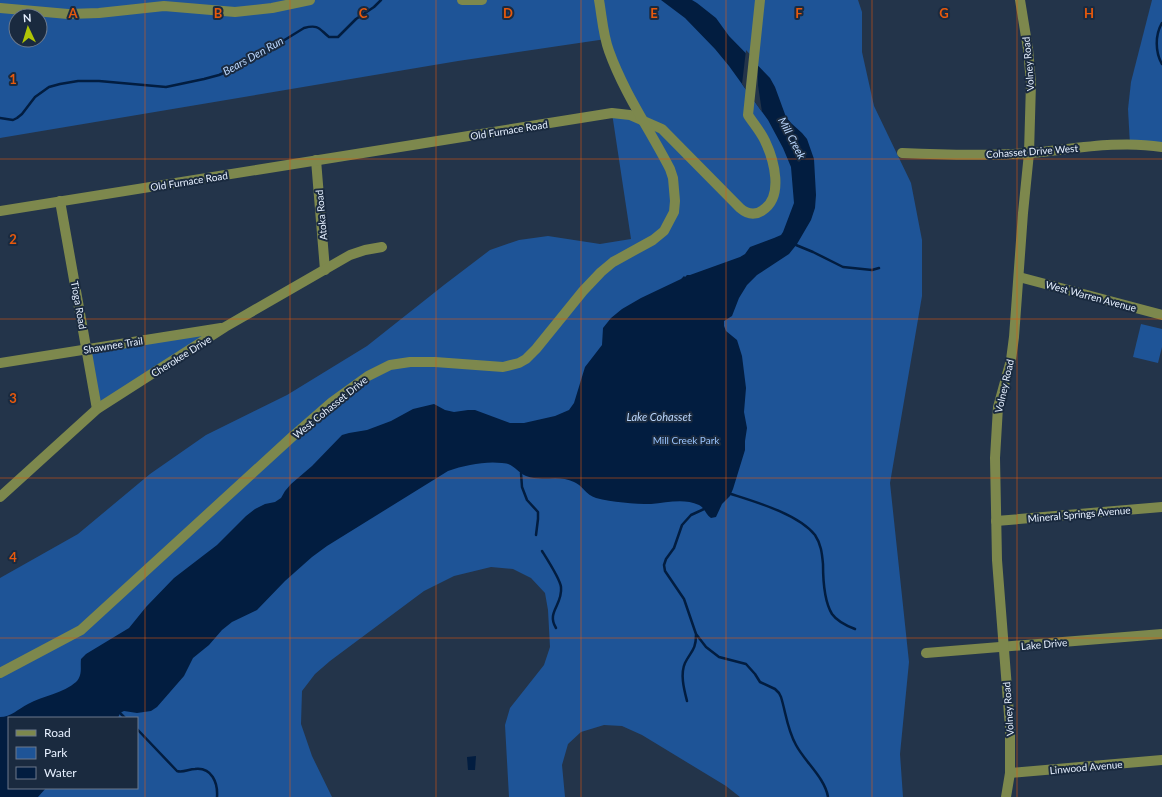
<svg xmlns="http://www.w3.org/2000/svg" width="1162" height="797" viewBox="0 0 1162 797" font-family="Lato,sans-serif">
	<rect width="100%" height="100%" fill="#23344a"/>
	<g fill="#1e5497" fill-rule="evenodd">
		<path d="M0 0H858L862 12V52L874 106 911 183 922 240V296L890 483 909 662 900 754 903 797H740L726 786 642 735 622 726 604 725 581 732 568 744 562 765 565 797H509L505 725 510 708 544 665 550 647 548 610 545 593 531 578 513 569 491 567 454 576 424 591 330 661 315 674 302 691 301 724 312 756 332 797H0V578L78 534 150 474 206 435 287 395 367 346 444 285 490 250 519 240 548 236 600 244 631 239 612 113 642 120 606 39 458 61 0 138ZM16 16H40V40H16ZM9 718H137V788H9Z"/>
		<path d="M1152 0H1162V147L1130 145 1128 109 1131 82Z"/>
		<path d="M1141 324 1162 329V347L1158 363 1133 357Z"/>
		<path d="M225 327 97 409 87 350Z"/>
	</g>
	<g fill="#021d40">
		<path d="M661 0H692L697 3 716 18 729 36 770 78 775 87 786 117 791 123 802 133 807 139 814 159 816 195 815 208 811 220 797 244 789 254 757 275 747 285 739 298 732 316 724 321V326L726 331 737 340 742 356 746 388 744 412 747 428 745 441V450L733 489 730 496 722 504 716 517 711 518C706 515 705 508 699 505 683 498 667 503 651 504 634 504 612 502 596 498 586 495 582 485 574 482 559 474 542 482 526 476 517 472 513 463 502 463 485 461 465 465 448 471L327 546 312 557 285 581 257 610 232 622 222 630 209 645 193 658 184 676 157 707 151 711 137 713 124 711 120 713 118 718H9V788H46L38 797H0V717C11 717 18 709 28 704 42 696 64 693 76 682 83 675 80 667 81 659L86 654 129 628 146 607 174 578 217 545 246 516 255 509 265 504 275 502 281 498 285 491 291 484 312 466 342 435 349 433 367 430 391 421 413 409 434 404 445 410 454 412 468 410H475L510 423H524L555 416 569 410 574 403 585 367 602 345 603 328 611 318 622 309 641 298 681 279 684 276 685 277 687 275H690L740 257 745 254 750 247 774 238 781 235 783 232 794 203 791 167 783 148 768 120 729 66 715 49 685 18Z"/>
		<path d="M476 756 475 770H468L467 757Z"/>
	</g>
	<path fill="#23344a" d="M746 50 758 63V85L762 112 742 84Z"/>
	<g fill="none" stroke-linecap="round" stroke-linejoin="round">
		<g stroke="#021d40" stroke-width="2.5">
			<path d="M1162 23C1155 35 1155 52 1162 64"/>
			<path d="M0 118 13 120 17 118 22 114 35 97 49 87 60 84 78 81H99L166 87 204 79 219 75 233 69 278 44 304 28C319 24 319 29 329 37H338L356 19 374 7 381 0"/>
			<path d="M796 245 813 252 843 267 872 270 879 268"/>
			<path d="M521 473 522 487 527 500 538 512V519L536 535"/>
			<path d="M731 494C756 502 798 514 815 535 821 544 822 553 823 564 823 579 824 601 832 614 837 621 847 626 855 629"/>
			<path d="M704 509 691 515 682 525 674 548 666 559 664 565 665 571 684 599 696 634 706 647 719 657 746 664 755 674 760 682 775 689 779 693 781 697C786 713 787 729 796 745 805 762 825 778 828 797"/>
			<path d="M542 551C547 559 560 579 561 587 563 605 546 612 556 628"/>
			<path d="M687 701C684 689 680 674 685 663 691 651 696 650 696 635"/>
			<path d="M120 713 125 718"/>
			<path d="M137 729 177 771C183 773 189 769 195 769 212 767 218 783 217 797"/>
		</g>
		<g stroke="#7d884d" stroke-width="10">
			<path d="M462 0H482"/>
			<path d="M0 8 68 14 99 13 164 6 235 12 272 8 310 0"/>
			<path d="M902 153C945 155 988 156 1031 153 1074 149 1119 140 1162 147"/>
			<path d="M316 160 325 270"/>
			<path d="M60 201 97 409"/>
			<path d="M0 211 612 113 630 115 662 129 740 208C747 214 755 216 763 210 784 196 774 160 765 141 761 132 753 123 748 115L760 0"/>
			<path d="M1019 277 1162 315"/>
			<path d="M0 363 221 328"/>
			<path d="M0 497 97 409 225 327 350 255 365 250 382 247"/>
			<path d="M996 521 1162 507"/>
			<path d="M926 653 1162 634"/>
			<path d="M0 673 81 630 293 436 332 402 368 376 390 365 410 362H435L503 367 519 363 526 359 536 349 583 291 601 272 613 262 653 240 664 231 674 212 675 201 673 178 670 169C650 130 624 93 609 51 603 35 602 17 599 0"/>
			<path d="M1010 773 1162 760"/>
			<path d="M1006 797 1010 773V727L997 560 995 458 998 407 1011 360 1014 337 1023 213 1029 153 1031 83 1028 49 1020 0"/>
		</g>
	</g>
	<path fill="none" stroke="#e8590c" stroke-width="1" stroke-opacity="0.55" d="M145 0V797M290 0V797M436 0V797M581 0V797M726 0V797M872 0V797M1017 0V797M0 159H1162M0 319H1162M0 478H1162M0 638H1162"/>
	<g text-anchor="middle" stroke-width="4" stroke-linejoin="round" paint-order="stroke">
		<g font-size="10" fill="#e6f0ff" stroke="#1a2a3f">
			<text transform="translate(1028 64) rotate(-95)" y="4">Volney Road</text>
			<text transform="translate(509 130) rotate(-9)" y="4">Old Furnace Road</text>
			<text transform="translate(1032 151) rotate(-4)" y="4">Cohasset Drive West</text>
			<text transform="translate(189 181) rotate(-9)" y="4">Old Furnace Road</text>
			<text transform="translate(321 215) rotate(-95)" y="4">Atoka Road</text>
			<text transform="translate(1091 296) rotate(15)" y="4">West Warren Avenue</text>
			<text transform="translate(79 305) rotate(80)" y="4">Tioga Road</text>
			<text transform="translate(113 345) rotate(-9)" y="4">Shawnee Trail</text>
			<text transform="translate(181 356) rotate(-32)" y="4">Cherokee Drive</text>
			<text transform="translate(1004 386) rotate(-77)" y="4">Volney Road</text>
			<text transform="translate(330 407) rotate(-39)" y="4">West Cohasset Drive</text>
			<text transform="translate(1079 514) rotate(-5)" y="4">Mineral Springs Avenue</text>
			<text transform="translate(1044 644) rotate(-5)" y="4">Lake Drive</text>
			<text transform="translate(1008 709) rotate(-94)" y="4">Volney Road</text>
			<text transform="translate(1086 767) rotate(-5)" y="4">Linwood Avenue</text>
		</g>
		<g font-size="10" fill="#98c2fb" stroke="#1a2a3f">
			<text x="686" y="444">Mill Creek Park</text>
		</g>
		<g font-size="11" font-style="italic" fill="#bad6fc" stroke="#1a2a3f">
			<text transform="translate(253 56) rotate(-29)" y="4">Bears Den Run</text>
			<text transform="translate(792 138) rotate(62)" y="4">Mill Creek</text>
			<text x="659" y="421">Lake Cohasset</text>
		</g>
	</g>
	<g font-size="13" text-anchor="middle" font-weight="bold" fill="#e8590c" stroke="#1a2a3f" stroke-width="4" stroke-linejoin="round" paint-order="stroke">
		<text x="73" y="18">A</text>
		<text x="218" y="18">B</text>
		<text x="363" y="18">C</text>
		<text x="508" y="18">D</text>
		<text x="654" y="18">E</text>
		<text x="799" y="18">F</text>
		<text x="944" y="18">G</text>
		<text x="1089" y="18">H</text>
		<text x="13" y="84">1</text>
		<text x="13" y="244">2</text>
		<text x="13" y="403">3</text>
		<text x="13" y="562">4</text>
	</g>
	<rect x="8" y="717" width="130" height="72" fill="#1a2a3f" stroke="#6c798c"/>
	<rect x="16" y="730" width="20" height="6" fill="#7d884d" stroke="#6c798c"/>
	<text x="44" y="737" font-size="12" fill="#e6f0ff">Road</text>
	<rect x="16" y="747" width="20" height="12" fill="#1e5497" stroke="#6c798c"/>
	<text x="44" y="757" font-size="12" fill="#e6f0ff">Park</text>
	<rect x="16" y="767" width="20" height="12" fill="#021d40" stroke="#6c798c"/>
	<text x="44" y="777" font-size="12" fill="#e6f0ff">Water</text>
	<g transform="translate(28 28) rotate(356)"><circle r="19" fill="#1a2a3f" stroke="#6c798c"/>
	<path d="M0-3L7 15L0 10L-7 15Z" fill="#afc506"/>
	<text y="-6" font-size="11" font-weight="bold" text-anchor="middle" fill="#e6f0ff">N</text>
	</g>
</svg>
